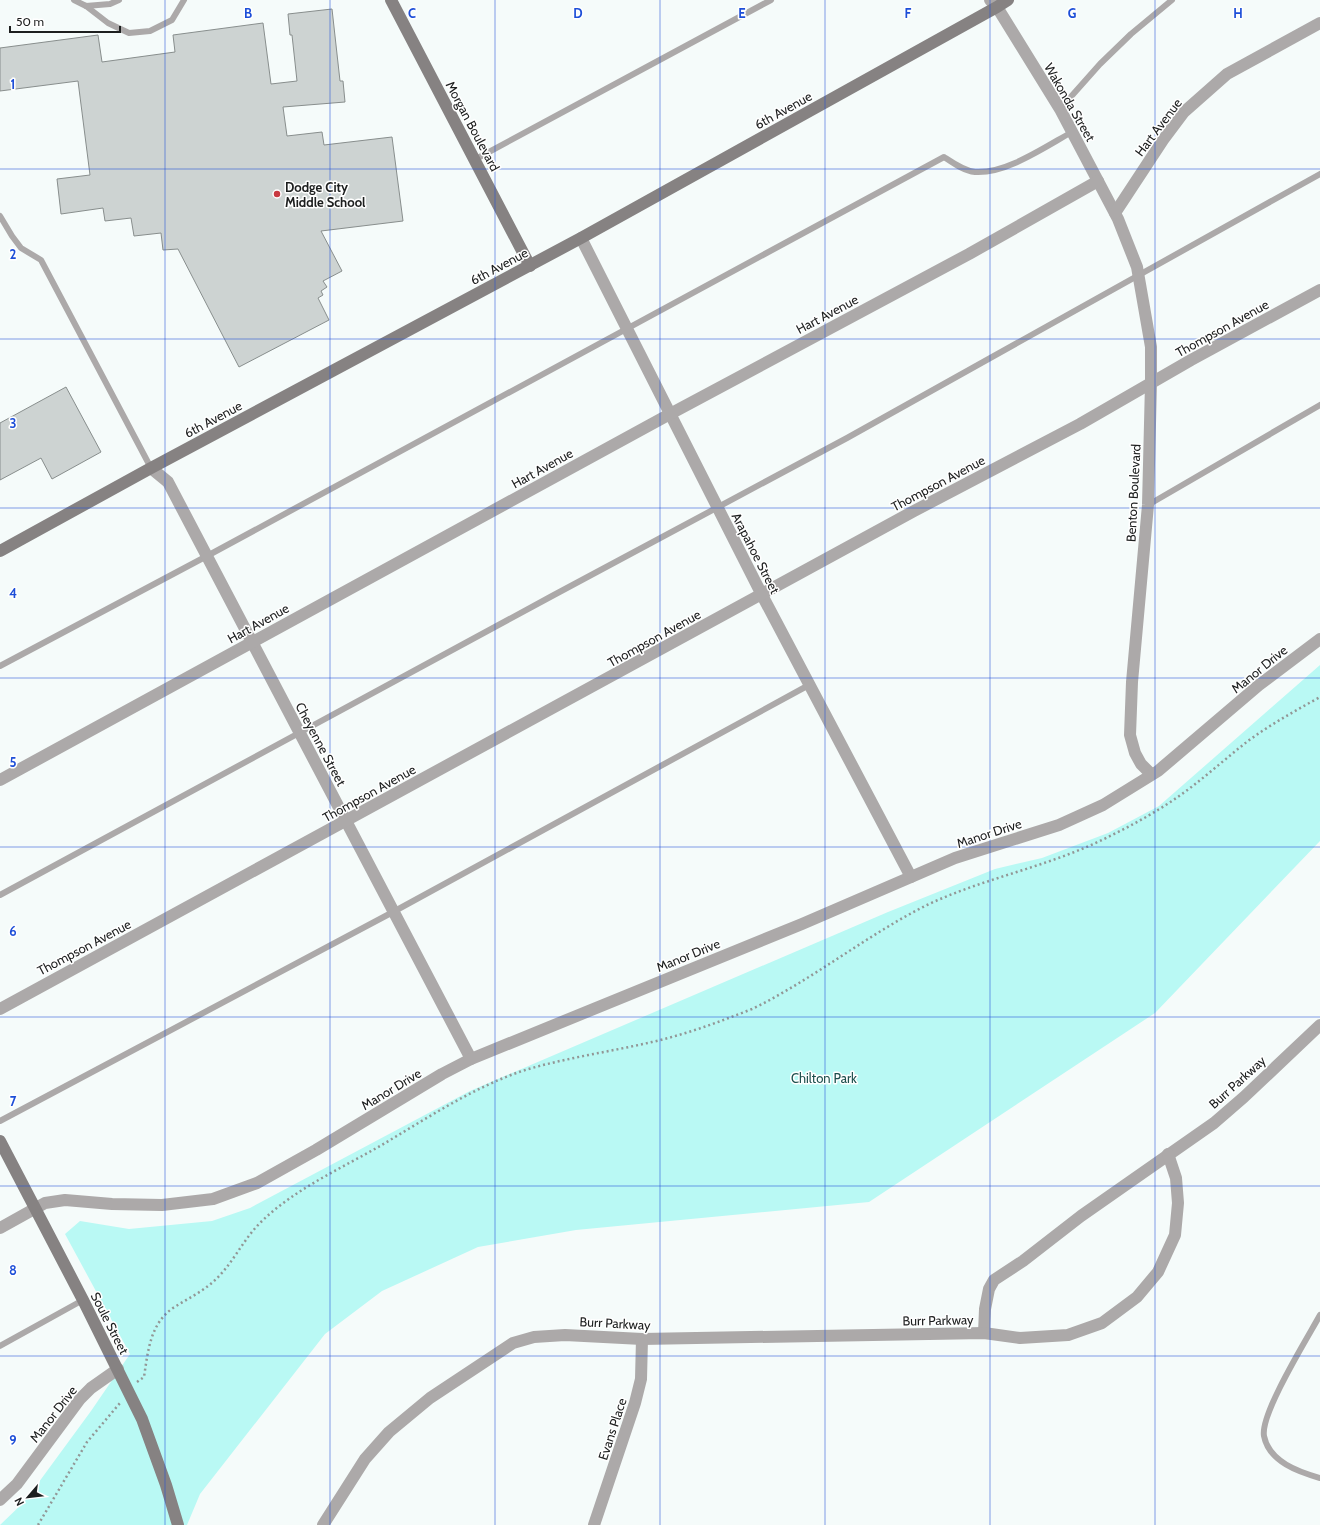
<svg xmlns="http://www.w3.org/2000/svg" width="1320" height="1525" viewBox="0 0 1320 1525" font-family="Cabin,sans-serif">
	<rect width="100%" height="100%" fill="#f5fbfa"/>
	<path fill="#b9f9f4" d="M1320 665V841L1155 1013 869 1202 576 1230 478 1247 382 1291 325 1334 200 1494 187 1525H0L25 1501 91 1411 130 1354 65 1234 80 1221 129 1229 212 1221 250 1208 470 1091 888 912 995 869 1042 858 1108 833 1159 806Z"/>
	<g fill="#cdd3d2" stroke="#888e8d">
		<path d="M332 9 340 81H343L345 102 283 107 287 136 322 132 324 145 392 137 403 221 321 231 342 271 323 281 327 287 321 291 323 295 318 298 329 320 239 367 178 249 163 250 161 233 134 236 131 218 105 221 103 208 61 214 57 179 90 175 78 81 0 91V48L98 35 102 62 175 52 173 35 263 23 271 84 297 81 292 35H290L288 14Z"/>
		<path d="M66 387 101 452 52 479 41 458 0 480V423Z"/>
	</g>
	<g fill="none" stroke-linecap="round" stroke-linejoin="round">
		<g stroke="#929796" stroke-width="2.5" stroke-dasharray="2 3" stroke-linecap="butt">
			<path d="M137 1382 144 1377C148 1351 150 1324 173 1308 187 1299 202 1292 214 1281 233 1264 243 1239 262 1221 295 1189 340 1169 380 1146 426 1119 472 1088 522 1071 564 1058 609 1052 652 1042 687 1034 719 1022 752 1009 765 1003 777 996 789 989 835 962 879 929 927 905 984 878 1047 867 1104 839 1135 824 1166 807 1194 785 1212 771 1230 755 1248 741 1271 724 1295 711 1320 697"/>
			<path d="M38 1525 87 1442 120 1403"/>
		</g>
		<g stroke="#aca9a9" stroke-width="6">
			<path d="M74 0 86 6 110 4 119 0"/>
			<path d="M86 6 108 23 129 33 150 31 172 20 184 0"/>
			<path d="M1060 109 1100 64 1131 34 1172 0"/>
			<path d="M474 160 771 0"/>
			<path d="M0 216 12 236 21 248 41 260 151 468"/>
			<path d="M1148 505 1320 405"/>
			<path d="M0 666 207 556 944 157C953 163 964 171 975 172 1006 174 1045 147 1072 132"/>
			<path d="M0 895 552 596 847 438 1320 174"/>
			<path d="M0 1121 393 912 809 685"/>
			<path d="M1320 1315C1308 1337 1260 1414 1264 1436 1269 1462 1299 1472 1320 1478"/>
			<path d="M0 1346 83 1300"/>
		</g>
		<g stroke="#aca9a9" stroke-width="12">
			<path d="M990 0 997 7 1060 109 1118 219 1137 267 1151 347V383L1148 505 1132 682 1130 735 1135 753 1141 764 1151 774"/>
			<path d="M1115 213 1163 140 1184 112 1227 74 1320 23"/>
			<path d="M581 238 762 595 911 877"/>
			<path d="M151 468 168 482 471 1059"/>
			<path d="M0 780 670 414 969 254 1098 181"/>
			<path d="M0 1009 914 511 1080 424 1191 360 1320 290"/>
			<path d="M0 1228 45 1203 65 1200 112 1204 162 1205 213 1199 257 1183 316 1150 442 1074 471 1059 802 924 955 858 1059 825 1103 805 1158 771 1259 685 1320 639"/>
			<path d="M984 1333 985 1309 989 1289 994 1280 1023 1261 1081 1216 1214 1123 1244 1097 1320 1025"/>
			<path d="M0 1500 17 1484 80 1399 91 1388 118 1369"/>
			<path d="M323 1525 365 1459 389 1432 430 1398 513 1343 534 1337 565 1335 642 1339 984 1333 1020 1338 1068 1335 1102 1323 1137 1297 1158 1272 1175 1235 1178 1203 1176 1178 1168 1154"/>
			<path d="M594 1525 635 1403 641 1379 642 1339"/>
		</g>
		<g stroke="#868282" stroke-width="12">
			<path d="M391 0 530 266"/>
			<path d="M0 551 151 468 581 238 997 7 1008 0"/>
			<path d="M0 1141 83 1300 142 1419 166 1485 178 1525"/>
		</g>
	</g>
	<path fill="none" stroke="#1d4ed8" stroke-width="1" stroke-opacity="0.55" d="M165 0V1525M330 0V1525M495 0V1525M660 0V1525M825 0V1525M990 0V1525M1155 0V1525M0 169H1320M0 339H1320M0 508H1320M0 678H1320M0 847H1320M0 1017H1320M0 1186H1320M0 1356H1320"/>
	<circle fill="#c83840" stroke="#fff" stroke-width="1.5" cx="277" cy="194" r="4"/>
	<g text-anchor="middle" stroke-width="3" stroke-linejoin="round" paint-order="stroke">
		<g font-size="13" fill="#1d1f1f" stroke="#fff">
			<text transform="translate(1070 102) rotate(60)" y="5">Wakonda Street</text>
			<text transform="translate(783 110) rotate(-29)" y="5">6th Avenue</text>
			<text transform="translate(473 126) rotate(62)" y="5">Morgan Boulevard</text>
			<text transform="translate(1158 127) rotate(-53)" y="5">Hart Avenue</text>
			<text transform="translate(499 266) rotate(-28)" y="5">6th Avenue</text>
			<text transform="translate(827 314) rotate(-28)" y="5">Hart Avenue</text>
			<text transform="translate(1222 328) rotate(-29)" y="5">Thompson Avenue</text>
			<text transform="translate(213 419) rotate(-28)" y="5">6th Avenue</text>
			<text transform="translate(542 468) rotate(-29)" y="5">Hart Avenue</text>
			<text transform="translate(938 483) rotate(-28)" y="5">Thompson Avenue</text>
			<text transform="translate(1133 493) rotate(-87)" y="5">Benton Boulevard</text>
			<text transform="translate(756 553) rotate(63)" y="5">Arapahoe Street</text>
			<text transform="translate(258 623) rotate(-29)" y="5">Hart Avenue</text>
			<text transform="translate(654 638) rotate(-29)" y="5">Thompson Avenue</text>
			<text transform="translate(1259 669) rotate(-39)" y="5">Manor Drive</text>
			<text transform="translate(321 744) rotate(62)" y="5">Cheyenne Street</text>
			<text transform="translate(369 793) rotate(-29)" y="5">Thompson Avenue</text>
			<text transform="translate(989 833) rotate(-18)" y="5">Manor Drive</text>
			<text transform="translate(84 947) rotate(-28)" y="5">Thompson Avenue</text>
			<text transform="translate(688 955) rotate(-22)" y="5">Manor Drive</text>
			<text transform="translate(1237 1082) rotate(-42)" y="5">Burr Parkway</text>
			<text transform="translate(391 1089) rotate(-31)" y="5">Manor Drive</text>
			<text transform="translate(938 1320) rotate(-1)" y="5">Burr Parkway</text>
			<text transform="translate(110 1323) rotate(63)" y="5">Soule Street</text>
			<text transform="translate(615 1323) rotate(3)" y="5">Burr Parkway</text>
			<text transform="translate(53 1414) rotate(-52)" y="5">Manor Drive</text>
			<text transform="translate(612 1429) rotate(-72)" y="5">Evans Place</text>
		</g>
		<g font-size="13" font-weight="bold" fill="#1d1f1f" stroke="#fff" text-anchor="start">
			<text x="285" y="192">Dodge City<tspan x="285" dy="15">Middle School</tspan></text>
		</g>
		<g font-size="13" fill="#1c4f4c" stroke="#fff">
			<text x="824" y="1083">Chilton Park</text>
		</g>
	</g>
	<g font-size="13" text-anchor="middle" font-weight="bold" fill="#1d4ed8" stroke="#fff" stroke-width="3" stroke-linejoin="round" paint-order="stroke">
		<text x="248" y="18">B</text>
		<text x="412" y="18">C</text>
		<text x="578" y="18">D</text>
		<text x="742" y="18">E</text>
		<text x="908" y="18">F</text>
		<text x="1072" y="18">G</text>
		<text x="1238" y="18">H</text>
		<text x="13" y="89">1</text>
		<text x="13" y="259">2</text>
		<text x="13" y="428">3</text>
		<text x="13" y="598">4</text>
		<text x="13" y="767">5</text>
		<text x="13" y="936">6</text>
		<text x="13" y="1106">7</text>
		<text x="13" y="1275">8</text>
		<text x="13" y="1445">9</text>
	</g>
	<g transform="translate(28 1497) rotate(242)" stroke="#ffffff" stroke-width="3" paint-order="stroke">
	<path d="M0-3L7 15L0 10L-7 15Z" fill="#1d1f1f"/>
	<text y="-6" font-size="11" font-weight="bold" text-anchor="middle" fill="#1d1f1f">N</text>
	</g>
	<path d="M10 26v6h110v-6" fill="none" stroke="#1d1f1f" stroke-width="2"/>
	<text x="16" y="26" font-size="12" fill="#1d1f1f" stroke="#ffffff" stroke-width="3" paint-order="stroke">50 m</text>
</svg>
